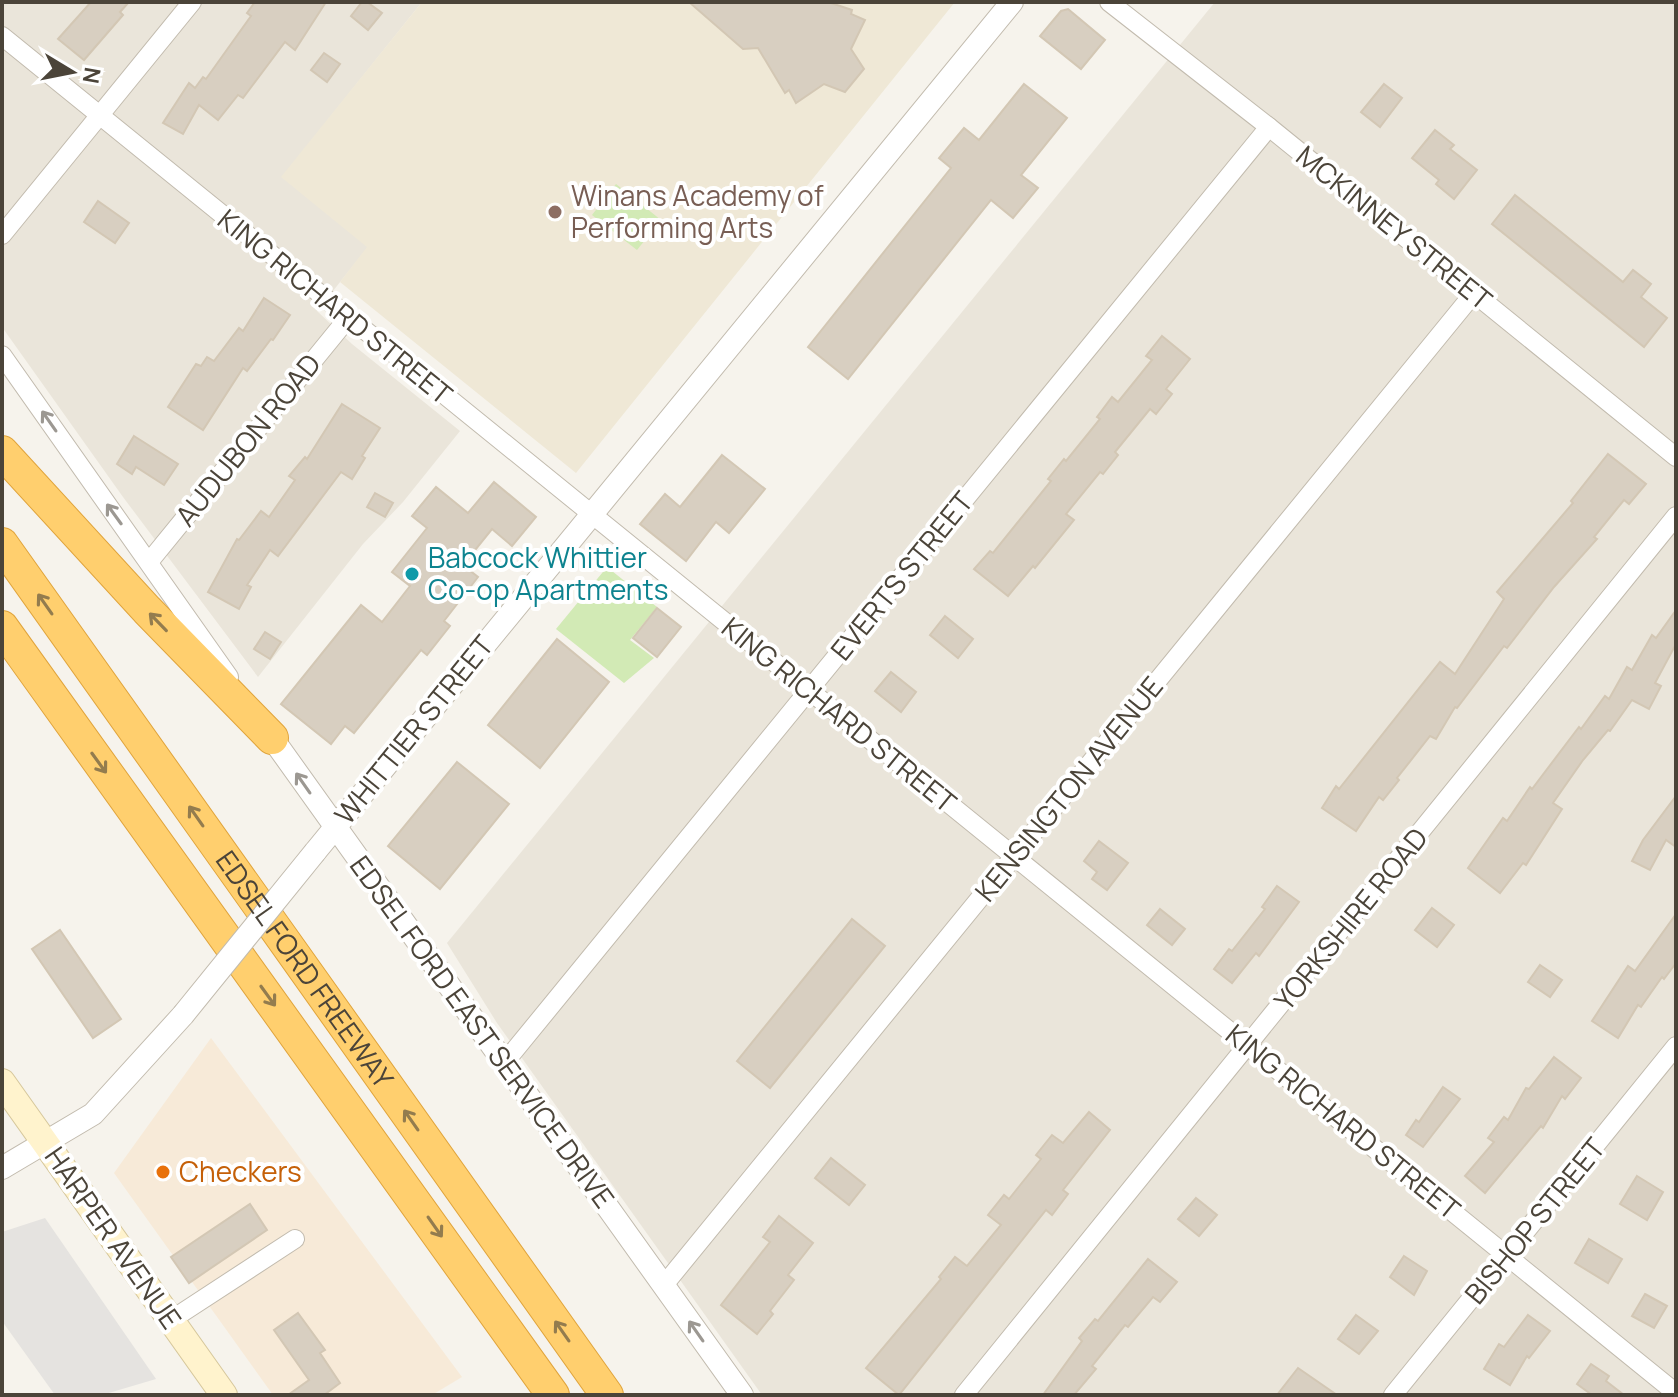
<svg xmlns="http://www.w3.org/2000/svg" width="1678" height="1397" viewBox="0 0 1678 1397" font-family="Manrope,sans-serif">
	<rect width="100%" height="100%" fill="#f6f3ec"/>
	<g fill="#eae5da">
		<path d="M2 2H422L282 177 368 247 317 311 352 344 460 431 403 502 363 544 258 677 123 497 2 327Z"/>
		<path d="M1215 2H1676V1395H762L497 1023 447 943Z"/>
	</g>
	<path fill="#f7ead8" d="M211 1038 462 1377 432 1395H273L114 1173Z"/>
	<path fill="#efe8d6" d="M422 2H955L576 473 340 282 367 247 281 177Z"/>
	<g fill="#d2eab5">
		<path d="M616 184 661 220 637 250 592 215Z"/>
		<path d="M607 567 657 607 630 640 654 658 624 683 556 629Z"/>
	</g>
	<path fill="#e5e3e0" d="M45 1218 156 1379 102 1395H55L2 1321V1232Z"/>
	<g fill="#d8cfc1" stroke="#d3c7b4" stroke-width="2">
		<path d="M91 2H129L120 12 123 15 84 60 58 39Z"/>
		<path d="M255 2H326L295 50 285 42 243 98 238 95 218 120 199 105 183 134 163 123 189 83 195 88 203 77 206 79 251 16 247 13Z"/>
		<path d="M362 2H367L382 13 368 30 351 16Z"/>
		<path d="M689 2H828L852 10 851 14 865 20 851 49 864 69 845 92 824 84 796 103 789 90 785 93 758 48 743 49Z"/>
		<path d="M1068 9 1105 40 1081 69 1040 36 1061 11Z"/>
		<path d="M324 53 340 64 327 82 311 70Z"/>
		<path d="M1024 84 1067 118 1021 175 1038 188 1013 218 991 200 848 379 808 347 951 168 939 158 964 128 979 140Z"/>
		<path d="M1384 84 1402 98 1380 127 1361 112Z"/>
		<path d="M1435 130 1454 145 1450 149 1477 170 1454 199 1436 184 1439 180 1412 158Z"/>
		<path d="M1515 195 1623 282 1633 270 1651 284 1641 297 1667 318 1644 347 1492 224Z"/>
		<path d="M98 201 129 223 115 243 84 222Z"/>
		<path d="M264 298 290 315 273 340 271 339 247 371 243 368 203 430 168 407 196 364 201 366 207 357 214 361 239 328 243 331Z"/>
		<path d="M1162 336 1190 359 1166 389 1172 394 1156 414 1150 409 1115 452 1118 455 1103 474 1100 472 1066 514 1074 520 1035 568 1033 566 1008 596 974 569 990 551 993 553 1051 481 1048 479 1064 459 1066 461 1100 419 1097 417 1112 397 1118 402 1152 360 1146 356Z"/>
		<path d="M342 404 380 428 362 456 365 458 352 479 341 472 278 556 270 550 247 585 251 587 239 609 208 592 237 539 239 540 261 511 269 517 295 480 289 476 305 457 307 459Z"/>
		<path d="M134 436 178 464 164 485 136 467 132 474 117 464Z"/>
		<path d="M1608 454 1646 484 1629 504 1624 500 1594 537 1597 539 1554 587 1507 648 1504 646 1457 708 1455 707 1436 739 1430 736 1397 778 1399 780 1383 800 1379 797 1356 831 1322 808 1336 786 1339 789 1440 662 1455 674 1504 599 1497 592 1573 503 1571 501Z"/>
		<path d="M722 455 765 489 729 533 716 522 686 561 640 524 665 494 680 507Z"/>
		<path d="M494 482 536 517 512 546 492 529 463 565 478 577 444 621 450 626 427 655 421 650 354 733 345 726 331 744 281 704 361 605 382 622 410 586 392 572 427 528 412 516 436 487 468 513Z"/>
		<path d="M375 493 393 503 385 517 367 507Z"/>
		<path d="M657 608 681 627 657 657 633 638Z"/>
		<path d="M1676 610V644L1655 683 1661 686 1649 709 1632 700 1610 731 1608 730 1583 760 1553 803 1562 809 1526 865 1523 863 1500 893 1468 868 1503 818 1507 821 1530 787 1532 789 1579 727 1581 729 1605 696 1609 699 1627 667 1632 670 1652 635 1656 638Z"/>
		<path d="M945 616 973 639 958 658 930 635Z"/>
		<path d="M265 632 281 642 270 659 254 649Z"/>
		<path d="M557 639 609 682 540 768 488 725Z"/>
		<path d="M891 672 916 692 901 712 875 691Z"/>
		<path d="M457 762 509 804 440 889 388 846Z"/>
		<path d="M1676 796V847L1666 840 1650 870 1632 861 1643 840Z"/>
		<path d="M1099 841 1128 863 1107 890 1092 879 1097 872 1084 861Z"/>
		<path d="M1277 886 1299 902 1259 956 1256 953 1232 983 1214 969 1229 949 1232 951 1265 909 1262 907Z"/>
		<path d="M1432 908 1454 925 1437 947 1415 930Z"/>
		<path d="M1160 909 1185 929 1172 945 1147 925Z"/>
		<path d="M1676 914V963L1664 979 1662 977 1641 1007 1638 1005 1618 1038 1592 1021 1628 966 1635 971Z"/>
		<path d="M852 919 885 946 770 1088 737 1061Z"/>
		<path d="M60 930 121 1019 93 1038 32 949Z"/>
		<path d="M1540 965 1562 980 1550 997 1528 982Z"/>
		<path d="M1554 1057 1581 1078 1565 1099 1562 1096 1543 1128 1541 1126 1485 1193 1465 1176 1494 1142 1488 1138 1504 1117 1508 1120 1526 1088 1529 1089Z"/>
		<path d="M1443 1087 1460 1099 1423 1147 1406 1135 1416 1120 1419 1122Z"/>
		<path d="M1089 1112 1110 1130 1063 1190 1068 1194 1052 1215 1046 1210 899 1395 866 1368 941 1279 939 1277 955 1257 967 1266 1001 1225 988 1215 1004 1195 1009 1199 1041 1159 1036 1155 1052 1135 1063 1143Z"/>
		<path d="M831 1158 865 1185 849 1205 815 1178Z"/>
		<path d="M1637 1176 1663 1192 1647 1220 1620 1204Z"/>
		<path d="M1196 1198 1217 1215 1199 1236 1178 1219Z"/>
		<path d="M250 1204 267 1230 189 1283 171 1257Z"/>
		<path d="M779 1216 813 1243 788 1275 794 1280 770 1311 773 1314 757 1334 721 1305 770 1242 763 1237Z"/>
		<path d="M1589 1239 1622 1259 1608 1283 1575 1263Z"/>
		<path d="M1404 1256 1427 1271 1414 1295 1390 1277Z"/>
		<path d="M1148 1259 1177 1282 1160 1302 1153 1297 1128 1327 1125 1325 1092 1366 1096 1369 1074 1395H1043L1082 1341 1079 1338 1095 1319 1098 1321Z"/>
		<path d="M1645 1294 1667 1306 1654 1328 1632 1316Z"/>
		<path d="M298 1313 325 1350 320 1353 340 1383 324 1395H288L309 1380 274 1330Z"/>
		<path d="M1356 1315 1378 1331 1359 1354 1338 1339Z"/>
		<path d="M1528 1315 1550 1331 1529 1358 1527 1356 1510 1385 1484 1369 1499 1344 1504 1347Z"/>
		<path d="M1591 1364 1609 1376 1606 1381 1624 1395H1592L1577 1384Z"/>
		<path d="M1298 1368 1337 1395H1277Z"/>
	</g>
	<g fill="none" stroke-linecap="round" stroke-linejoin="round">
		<g stroke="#c2bbae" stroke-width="20">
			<g id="minor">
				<path d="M1109 2 1269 127 1676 457"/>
				<path d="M2 36 1676 1393"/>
				<path d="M2 235 192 2"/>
				<path d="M2 355 229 677"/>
				<path d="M149 562 348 318"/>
				<path d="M505 1062 1269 127"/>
				<path d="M664 1285 1474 293"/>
				<path d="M171 1320 295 1239"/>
				<path d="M964 1395 1676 516"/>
				<path d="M1393 1395 1676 1046"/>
			</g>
		</g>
		<g stroke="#c2bbae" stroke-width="24">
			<g id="tertiary">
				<path d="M272 738 742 1395"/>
				<path d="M315 852 1012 2"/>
				<path d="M2 1168 93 1114 183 1015"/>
			</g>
		</g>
		<g stroke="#d6c79b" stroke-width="28">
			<path id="secondary" d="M2 1082 224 1395"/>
		</g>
		<g stroke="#e0a43c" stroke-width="34">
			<g id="motorway">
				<path d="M2 452 147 610 272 738"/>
				<path id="s1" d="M2 544 607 1395"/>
				<path d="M2 627 553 1395"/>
			</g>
		</g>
		<use href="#minor" stroke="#fff" stroke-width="18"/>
		<use href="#tertiary" stroke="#fff" stroke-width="22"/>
		<use href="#secondary" stroke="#fff3cd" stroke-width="26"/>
		<use href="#motorway" stroke="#ffcf6e" stroke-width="32"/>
		<g stroke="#c2bbae" stroke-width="24" stroke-linecap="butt">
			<path id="tertiary-bridge" d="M183 1015 315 852"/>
		</g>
		<use href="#tertiary-bridge" stroke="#fff" stroke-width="22"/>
	</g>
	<defs><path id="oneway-shaft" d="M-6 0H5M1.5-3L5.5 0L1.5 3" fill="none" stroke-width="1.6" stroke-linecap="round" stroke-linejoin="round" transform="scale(2)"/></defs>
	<g stroke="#9c9892">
		<use href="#oneway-shaft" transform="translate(49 421) rotate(-125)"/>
		<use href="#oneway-shaft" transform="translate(114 514) rotate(-126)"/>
		<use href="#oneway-shaft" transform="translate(303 783) rotate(-125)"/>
		<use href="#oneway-shaft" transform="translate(696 1331) rotate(-125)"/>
	</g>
	<g stroke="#937c4e">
		<use href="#oneway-shaft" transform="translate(45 604) rotate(-125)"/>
		<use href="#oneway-shaft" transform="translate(158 622) rotate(-134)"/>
		<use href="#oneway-shaft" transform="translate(99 763) rotate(54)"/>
		<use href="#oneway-shaft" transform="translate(196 816) rotate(-125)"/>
		<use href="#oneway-shaft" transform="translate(268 996) rotate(54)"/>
		<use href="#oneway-shaft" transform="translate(411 1120) rotate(-125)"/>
		<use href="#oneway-shaft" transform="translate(435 1227) rotate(55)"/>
		<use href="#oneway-shaft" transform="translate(562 1331) rotate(-125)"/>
	</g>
	<circle fill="#8d6e63" stroke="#fff" stroke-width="3" cx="555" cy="212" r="8"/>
	<circle fill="#0f9aa8" stroke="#fff" stroke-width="3" cx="412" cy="574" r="8"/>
	<circle fill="#e8710a" stroke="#fff" stroke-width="3" cx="163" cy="1172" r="8"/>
	<g text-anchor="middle" stroke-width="8" stroke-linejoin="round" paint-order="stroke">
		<g font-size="28" fill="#785e54" stroke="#fff" text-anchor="start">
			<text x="571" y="206">Winans Academy of<tspan x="571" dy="32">Performing Arts</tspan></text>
		</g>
		<g font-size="28" fill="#4b4439" stroke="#fff">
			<text transform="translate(1394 228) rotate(39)" y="10">MCKINNEY STREET</text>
			<text transform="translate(335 307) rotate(39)" y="10">KING RICHARD STREET</text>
			<text transform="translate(248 440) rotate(-51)" y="10">AUDUBON ROAD</text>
			<text transform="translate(902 576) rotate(-51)" y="10">EVERTS STREET</text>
			<text transform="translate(839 715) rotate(39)" y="10">KING RICHARD STREET</text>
			<text transform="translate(414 730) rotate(-51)" y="10">WHITTIER STREET</text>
			<text transform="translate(1069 789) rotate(-51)" y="10">KENSINGTON AVENUE</text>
			<text transform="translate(1351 919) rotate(-51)" y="10">YORKSHIRE ROAD</text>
			<text dy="10" stroke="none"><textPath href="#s1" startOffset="522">EDSEL FORD FREEWAY</textPath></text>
			<text transform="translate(482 1032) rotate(54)" y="10">EDSEL FORD EAST SERVICE DRIVE</text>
			<text transform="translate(1343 1122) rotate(39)" y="10">KING RICHARD STREET</text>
			<text transform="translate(1535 1221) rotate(-51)" y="10">BISHOP STREET</text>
			<text transform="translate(113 1238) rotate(55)" y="10">HARPER AVENUE</text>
		</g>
		<g font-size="28" fill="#0d838f" stroke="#fff" text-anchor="start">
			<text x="428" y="568">Babcock Whittier<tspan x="428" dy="32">Co-op Apartments</tspan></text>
		</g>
		<g font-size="28" fill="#c56008" stroke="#fff" text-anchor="start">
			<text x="179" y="1182">Checkers</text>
		</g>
	</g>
	<rect width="1678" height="1397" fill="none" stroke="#4b4439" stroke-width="8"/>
	<g transform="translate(72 72) rotate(100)" stroke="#ffffff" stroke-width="6" paint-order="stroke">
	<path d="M0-6L14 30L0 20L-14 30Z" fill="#4b4439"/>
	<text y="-12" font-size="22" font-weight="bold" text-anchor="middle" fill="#4b4439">N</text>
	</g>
</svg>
